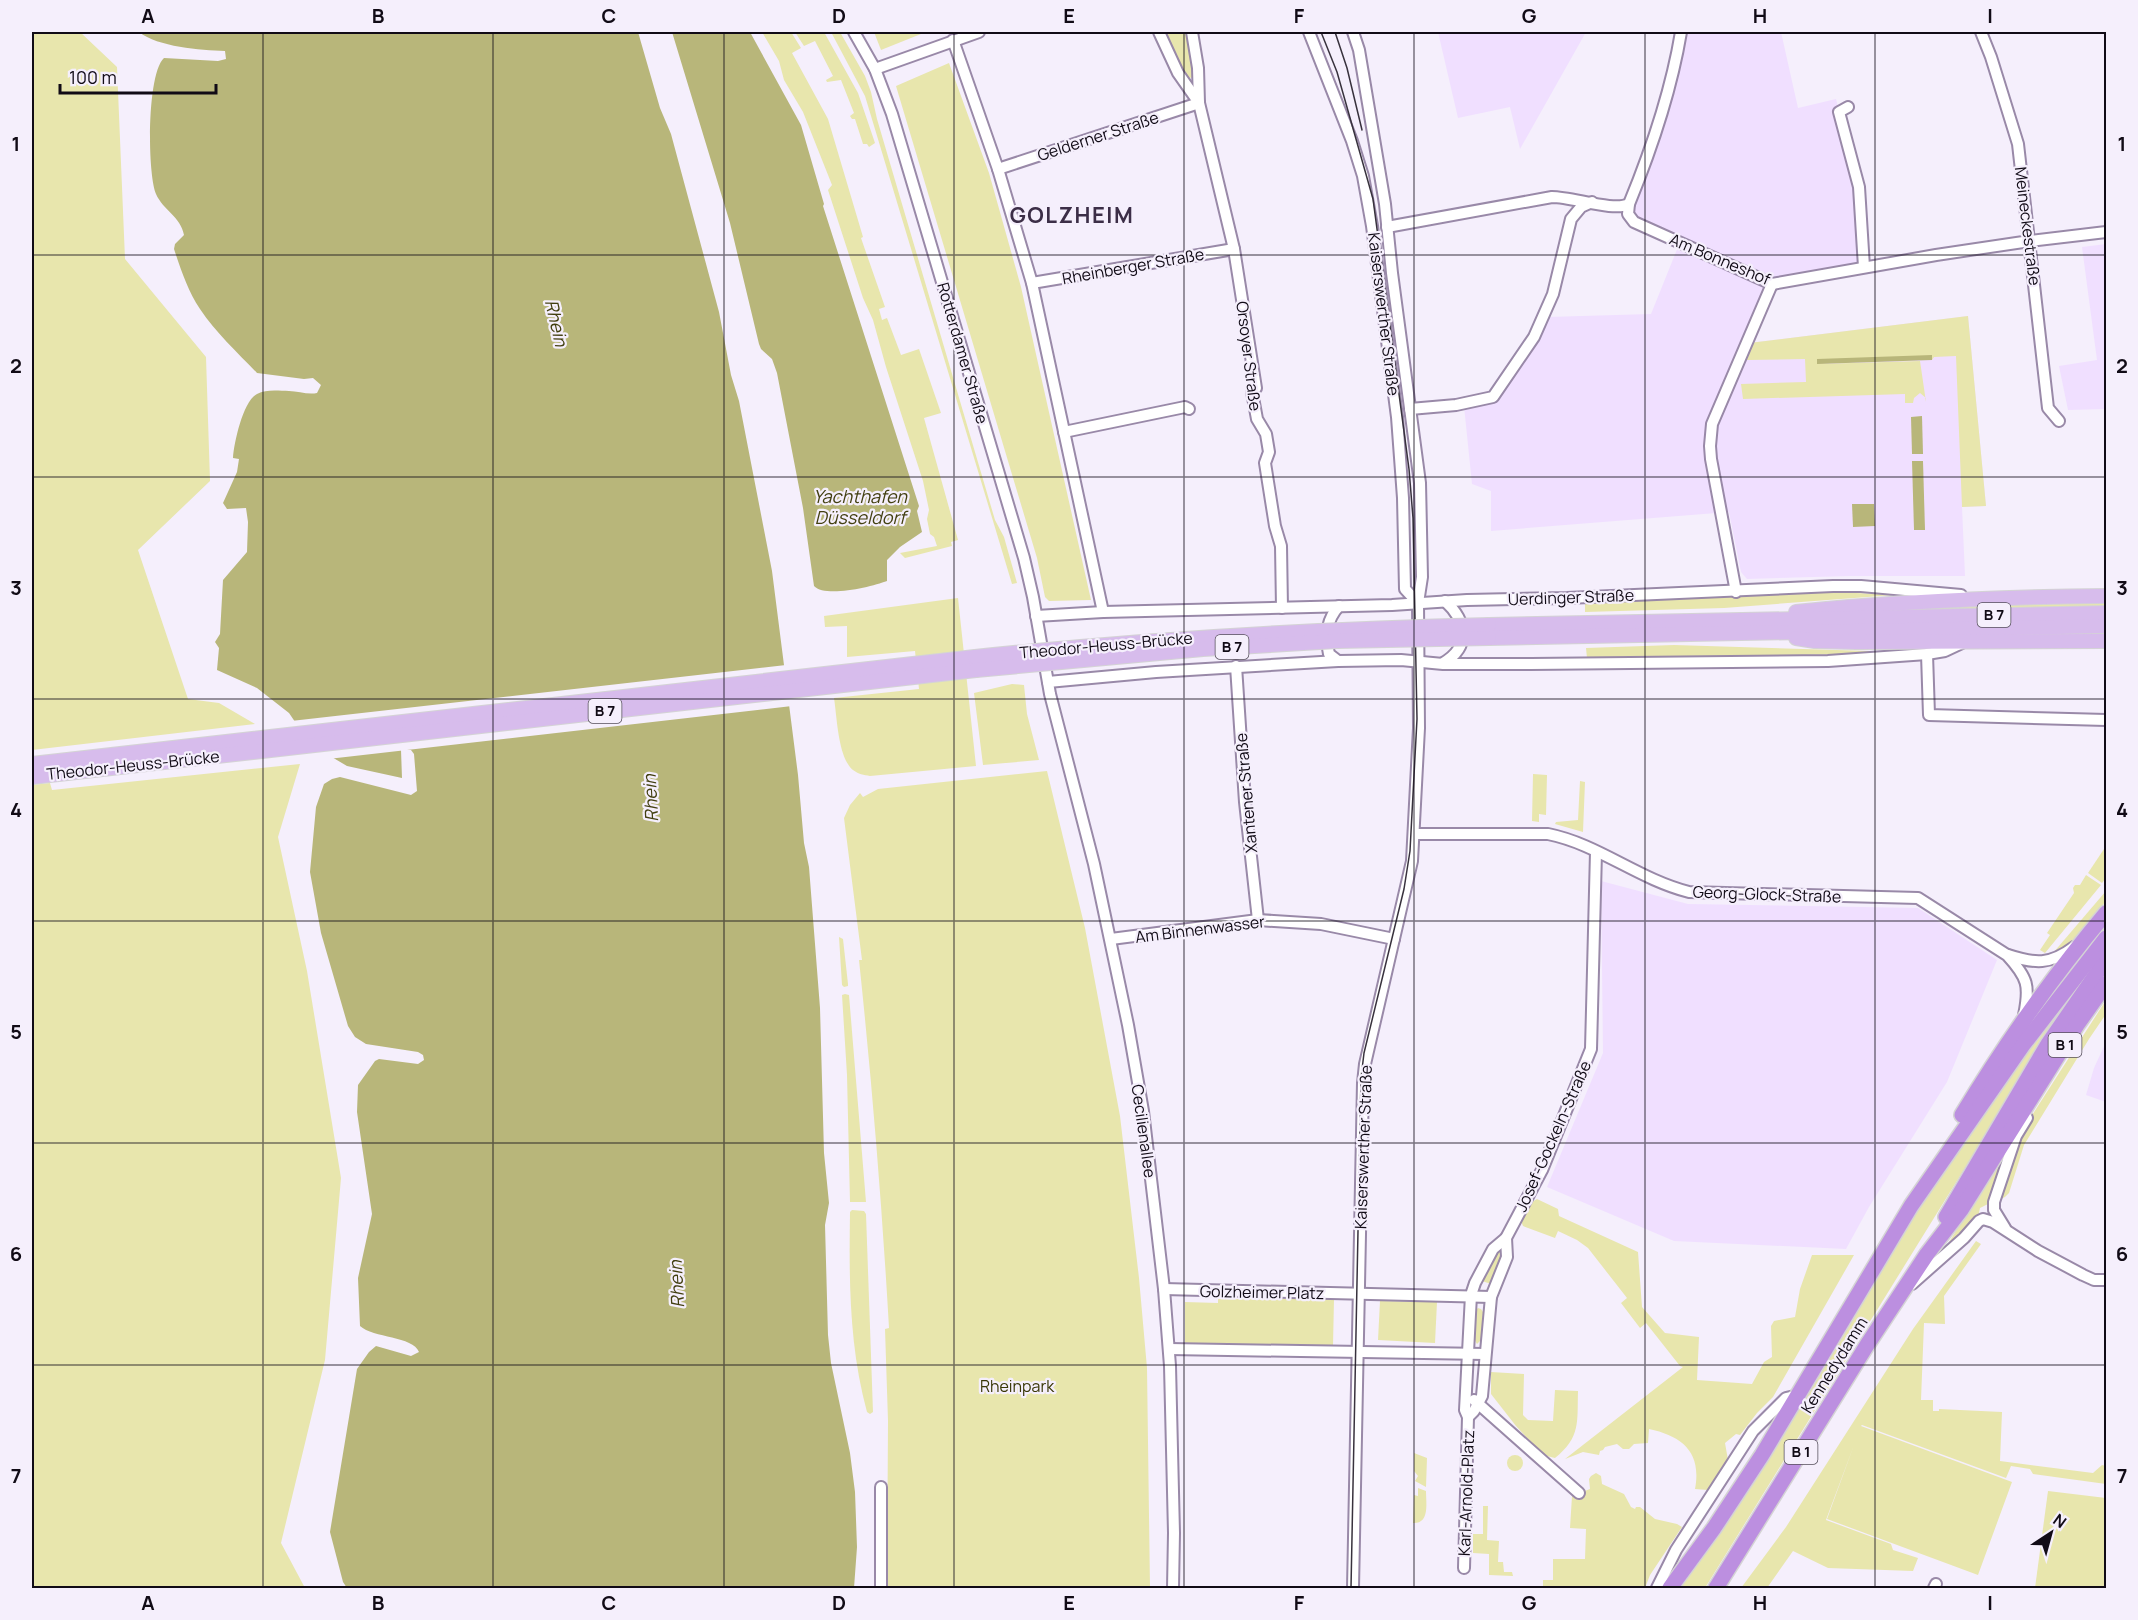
<svg xmlns="http://www.w3.org/2000/svg" width="2138" height="1620" viewBox="0 0 2138 1620" font-family="Manrope,sans-serif">
	<rect width="100%" height="100%" fill="#f5effc"/>
	<g fill="#f0dfff">
		<path d="M1438 32H1586L1520 149 1510 107 1458 118Z"/>
		<path d="M1682 32H1781L1798 108 1836 99 1858 187 1863 266 1773 284 1750 343 1968 316 1986 506 1962 507 1965 576H1849L1747 579 1741 572 1729 512 1491 531V491L1472 484 1464 406 1493 396 1547 317 1651 314 1680 242 1623 215 1629 204Z"/>
		<path d="M2106 244V409L2068 410 2059 366 2097 360 2082 247Z"/>
		<path d="M1601 881 1688 904 1918 908 1997 960 1947 1082 1869 1207 1846 1249 1674 1241 1547 1187 1603 1053Z"/>
		<path d="M2106 1042V1102L2086 1095 2094 1068Z"/>
	</g>
	<g fill="#e8e6ad">
		<path d="M32 32H80L117 67 125 259 206 357 210 481 138 550 188 699 219 703 255 724 32 750Z"/>
		<path d="M762 32H791L801 48 792 53 828 119 863 237 861 238 885 307 879 309 882 320 887 318 901 355 919 349 941 413 924 418 958 540 951 542 952 546 905 558 900 553 937 546 934 537 930 534 927 519 929 510 923 481 886 367 873 320 863 298 828 190 832 185 803 112 784 80 779 61Z"/>
		<path d="M795 32H824L858 93 875 143 869 147 867 144H863L855 119H852L850 116 854 113 841 80 827 82 826 80 833 76 815 41 804 46Z"/>
		<path d="M831 32H840L865 76 871 92 877 119 995 520 1004 537 1017 583 1012 584 865 96Z"/>
		<path d="M874 32H926L881 50Z"/>
		<path d="M1166 32H1186L1195 73 1192 78 1187 77Z"/>
		<path d="M949 63 989 173 1021 287 1091 600 1049 601 1045 597 1037 558 896 86Z"/>
		<path d="M1968 316 1986 506 1962 507 1956 356 1934 357 1932 360V356L1817 364 1920 361 1926 402V398L1920 393 1914 398 1913 403H1905V394L1743 399 1741 384 1806 382 1805 359 1747 360 1749 343Z"/>
		<path d="M1838 592 1894 595 1724 608 1585 612V602Z"/>
		<path d="M958 598 976 766 870 776C864 775 858 774 853 770 838 758 837 717 834 698L919 689 915 651 847 657V626L825 627 824 616Z"/>
		<path d="M2106 603V607L1864 611 1946 606Z"/>
		<path d="M1674 645 1870 651 1871 654 1587 658 1586 648Z"/>
		<path d="M1012 684 1024 685 1027 714 1039 760 983 765 974 693Z"/>
		<path d="M300 764 278 837 307 971 341 1178 325 1360 281 1543 305 1588H32V785L50 783 52 790Z"/>
		<path d="M1047 771 1085 928 1120 1116 1139 1278 1147 1368 1150 1588H887L888 1421 885 1329 889 1328C882 1205 872 1083 859 960H862L844 818 850 805 860 793 863 797 878 789Z"/>
		<path d="M1533 774 1547 775 1546 815 1539 814V822L1532 821Z"/>
		<path d="M1580 781 1585 782 1583 832 1555 824 1556 822 1578 820Z"/>
		<path d="M2106 846V878L2102 883 2088 873Z"/>
		<path d="M2086 875 2101 885 2045 953 2040 950 2050 935 2047 933 2074 893 2073 888 2075 885H2080Z"/>
		<path d="M2106 891V901L2070 945 2065 949 2053 953Z"/>
		<path d="M839 937 843 939 848 984V986L844 987 842 985Z"/>
		<path d="M2088 973 2033 1058 1705 1588H1680L1752 1486 1920 1207 1972 1128 2026 1049Z"/>
		<path d="M845 994 849 995 866 1202H850L847 1075 842 995Z"/>
		<path d="M2106 1000V1014L2089 1039 2024 1145 2009 1193 2005 1197 1999 1200 2009 1176 2016 1146 2027 1123Z"/>
		<path d="M2003 1155H2006L1990 1203 1980 1208 1978 1217 1960 1238 1946 1247Z"/>
		<path d="M1537 1199 1558 1209 1559 1216 1638 1252 1642 1307 1665 1333 1699 1337 1697 1380 1752 1384 1764 1362 1772 1357 1771 1326 1774 1321 1795 1317 1800 1289 1812 1255H1854L1773 1397 1757 1413 1740 1435 1736 1434 1725 1443 1728 1460 1708 1490 1695 1489C1702 1452 1682 1436 1649 1429L1648 1443 1634 1444 1629 1449H1623L1617 1444 1605 1447 1603 1450 1600 1451 1599 1455 1583 1452 1565 1459 1683 1367 1680 1366 1646 1323 1640 1328 1621 1303 1627 1298 1588 1248 1577 1240 1558 1231 1555 1238 1523 1226 1521 1221 1532 1202Z"/>
		<path d="M852 1210 864 1211 866 1214 873 1412 870 1414 867 1412C849 1346 849 1280 850 1212Z"/>
		<path d="M1976 1241 1981 1244 1944 1296 1945 1324 1924 1323 1921 1400H1933V1411H1939V1409L2002 1412 2000 1461 2093 1473 2102 1465 2106 1466V1484L2033 1474 2030 1469 2011 1466 2006 1478 1862 1425 1861 1426 2012 1482 1978 1575 1827 1519 1854 1445 1826 1520 1891 1544 1893 1550 1918 1558 1913 1571 1828 1568 1793 1551 1767 1588H1741L1786 1527 1913 1329Z"/>
		<path d="M1498 1252 1502 1253V1255L1491 1284 1482 1281Z"/>
		<path d="M1218 1299H1334L1333 1346 1185 1343V1302L1218 1303Z"/>
		<path d="M1380 1301 1437 1302 1435 1343 1378 1340Z"/>
		<path d="M1478 1308 1481 1309 1483 1312 1481 1340 1477 1344 1474 1339 1475 1311Z"/>
		<path d="M1491 1372 1524 1374 1523 1415 1528 1420 1553 1421 1555 1390 1578 1391C1577 1422 1581 1437 1555 1458L1543 1455 1539 1451 1516 1426 1491 1394Z"/>
		<path d="M1414 1453 1427 1458 1426 1487 1415 1481 1418 1476 1414 1471Z"/>
		<circle cx="1515" cy="1463" r="8"/>
		<path d="M1596 1473 1601 1476 1602 1484 1624 1494 1631 1507 1635 1509 1636 1507H1640L1655 1519 1677 1524 1682 1527 1650 1575 1645 1588H1543V1580H1553V1559H1585L1586 1529 1570 1528 1572 1496 1590 1489 1589 1479 1591 1476Z"/>
		<path d="M1418 1488 1426 1491C1426 1503 1430 1524 1413 1523L1414 1495 1418 1496Z"/>
		<path d="M2048 1491 2106 1498V1588H2035Z"/>
		<path d="M1483 1506H1488L1487 1540 1499 1541 1498 1562H1503L1504 1572H1512L1513 1576 1489 1575V1554L1473 1553V1534H1483Z"/>
	</g>
	<g fill="#b8b67a">
		<path d="M139 32H638L660 108 671 134 719 312 731 375 739 401 772 571 798 775 804 843 809 867 820 1008 824 1153 829 1203 825 1225 828 1335 831 1363 850 1453 855 1492 857 1547 854 1588H347L343 1582 330 1532 357 1369 369 1352 376 1346 411 1356 419 1352C413 1336 373 1338 360 1326L358 1278 372 1214 357 1112 358 1085 375 1061 379 1059 418 1064 424 1060 423 1055 418 1052 366 1044 355 1037 348 1026 321 933 310 872 316 807 324 784 332 779 340 777 411 795 417 791 414 754 411 750H401L402 778 347 766 325 753 306 738 289 713 257 688 217 670 219 648 215 642 220 634 223 580 247 552 248 522 246 508 227 509 223 503 237 472 239 459 233 458C234 443 243 401 257 394 266 389 279 391 289 391 298 391 308 395 317 393L321 385 313 378 304 379 257 373C238 353 216 333 200 309 188 291 181 270 174 249L175 244 184 235C181 217 163 210 156 194 147 172 147 73 164 58L218 61 226 59 225 51C200 50 158 47 139 32Z"/>
		<path d="M672 32H750L801 125 824 204 823 206 919 506 917 511 922 532 900 547 887 560V581C871 587 825 598 814 586L803 508 777 373 772 359 761 349 759 344 730 223Z"/>
		<path d="M1932 355V360L1817 364V359Z"/>
		<path d="M1922 416 1923 454H1912L1911 417Z"/>
		<path d="M1912 461H1923L1925 530H1914Z"/>
		<path d="M1852 504H1874L1875 526 1853 527Z"/>
	</g>
	<path fill="#f5effc" d="M786 665 792 706 328 759 304 740 291 721Z"/>
	<g fill="none" stroke-linecap="round" stroke-linejoin="round">
		<g stroke="#9989a8" stroke-width="14">
			<g id="minor">
				<path d="M854 32 875 69 892 114 1024 558 1033 597 1050 694 1094 864 1128 1025 1143 1111 1164 1289 1170 1366 1174 1533 1173 1588"/>
				<path d="M1159 32 1178 73 1199 103"/>
				<path d="M1192 32 1198 68 1199 103 1234 249 1256 388 1252 392 1257 419 1266 434 1269 452 1265 463 1275 526 1281 546 1282 608"/>
				<path d="M1309 32 1352 141 1363 176 1372 226 1397 417 1403 498 1405 589 1418 603"/>
				<path d="M1353 32 1359 50 1385 204 1392 273 1420 483 1422 577 1418 603 1419 728 1412 861 1365 1064 1363 1083 1353 1588"/>
				<path d="M1681 32C1671 92 1652 148 1629 204L1628 214 1634 222 1772 284 1936 255 2030 241 2106 232"/>
				<path d="M1981 32 1991 57 2018 144 2048 408 2059 421"/>
				<path d="M953 40 998 169 1032 283 1103 612"/>
				<path d="M875 69 979 32"/>
				<path d="M1848 107 1839 112 1859 187 1864 267"/>
				<path d="M998 169 1199 103"/>
				<path d="M1387 227 1552 197C1573 197 1614 212 1629 204"/>
				<path d="M1032 283 1234 249"/>
				<path d="M1410 409 1456 405 1493 397 1534 337 1553 294 1571 219 1581 207 1592 202"/>
				<path d="M1064 432 1185 407 1189 409"/>
				<path d="M1736 592 1711 459 1710 446 1712 424 1772 284"/>
				<path d="M1036 616 1103 612 1392 605 1467 600 1567 598 1833 586H1861L1961 595"/>
				<path d="M1927 654 1929 715 2106 720"/>
				<path d="M1338 661 1329 654C1325 636 1326 620 1339 606"/>
				<path d="M1443 663C1471 647 1467 621 1445 601"/>
				<path d="M1236 666 1245 802 1258 920"/>
				<path d="M1048 682 1156 672 1338 661 1401 660 1443 664H1531L1828 661 1927 654 1945 651 1962 643"/>
				<path d="M1414 834H1548C1598 844 1638 879 1689 892L1918 898 2007 955C2028 978 2030 986 2024 1015"/>
				<path d="M1111 939 1258 920 1321 924 1394 939"/>
				<path d="M2008 955C2035 964 2050 965 2074 947"/>
				<path d="M2005 1228 1994 1210V1202L2016 1136 2027 1118"/>
				<path d="M1912 1284 1964 1238 1979 1221 1983 1219 1993 1222 2038 1251 2083 1275 2094 1280H2106"/>
				<path d="M1164 1289 1491 1297"/>
				<path d="M1169 1349 1485 1354"/>
				<path d="M1474 1400 1579 1493"/>
				<path d="M1468 1417 1474 1411 1482 1396 1491 1297 1507 1257 1506 1238"/>
				<path d="M881 1487V1588"/>
				<path d="M1464 1568 1468 1417 1465 1410 1471 1295 1475 1283 1493 1249 1506 1238 1542 1170 1591 1049 1596 852"/>
				<path d="M1657 1588 1676 1550 1753 1431 1786 1398 1799 1395"/>
				<path d="M1934 1588 1936 1584"/>
			</g>
		</g>
		<g stroke="#d4d3d5" stroke-width="16">
			<g id="major">
				<path d="M1796 612C1899 601 2003 597 2106 596"/>
				<path d="M1489 625 2106 613"/>
				<path d="M1489 638 2106 626"/>
				<path d="M1796 638 1815 641 1856 642 2106 641"/>
				<path d="M32 764 975 657"/>
				<path d="M32 777 976 670"/>
			</g>
		</g>
		<g stroke="#d4d3d5" stroke-width="18">
			<g id="highway">
				<path d="M1962 1115C2005 1044 2053 976 2106 913"/>
				<path d="M1946 1217 2048 1044 2106 960"/>
				<path d="M1670 1588 1714 1528 1762 1455 1911 1206 2023 1045 2106 938"/>
				<path d="M1716 1588 1867 1345 1927 1254 1961 1210 2077 1025 2106 984"/>
			</g>
		</g>
		<use href="#minor" stroke="#fff" stroke-width="10"/>
		<use href="#major" stroke="#d7bcec" stroke-width="14"/>
		<use href="#highway" stroke="#bc8fe0" stroke-width="15"/>
		<g stroke="#38323d" stroke-width="1.5">
			<path d="M1321 32 1337 72 1373 199 1409 469 1413 518 1417 719 1410 851 1404 889 1364 1053 1361 1078 1351 1588"/>
			<path d="M1335 32 1347 68 1362 130"/>
		</g>
		<g stroke="#d4d3d5" stroke-width="16" stroke-linecap="butt">
			<g id="major-bridge">
				<path d="M975 657C1146 639 1317 629 1489 625"/>
				<path d="M976 670 1203 649 1337 641 1489 638"/>
			</g>
		</g>
		<use href="#major-bridge" stroke="#d7bcec" stroke-width="14"/>
	</g>
	<path fill="none" stroke="#110b16" stroke-width="1.5" stroke-opacity="0.55" d="M263 32V1588M493 32V1588M724 32V1588M954 32V1588M1184 32V1588M1414 32V1588M1645 32V1588M1875 32V1588M32 255H2106M32 477H2106M32 699H2106M32 921H2106M32 1143H2106M32 1365H2106"/>
	<g text-anchor="middle" stroke-width="4.5" stroke-linejoin="round" paint-order="stroke">
		<g fill="#f5effc" stroke="#554f5b" stroke-width="1.5">
			<rect x="1977.5" y="603" width="33" height="24" rx="4.5"/>
			<rect x="1215.5" y="635" width="33" height="24" rx="4.5"/>
			<rect x="588.5" y="699" width="33" height="24" rx="4.5"/>
			<rect x="2048.5" y="1033" width="33" height="24" rx="4.5"/>
			<rect x="1784.5" y="1440" width="33" height="24" rx="4.5"/>
		</g>
		<g font-size="15" font-weight="bold" fill="#110b16">
			<text x="1994" y="620">B 7</text>
			<text x="1232" y="652">B 7</text>
			<text x="605" y="716">B 7</text>
			<text x="2065" y="1050">B 1</text>
			<text x="1801" y="1457">B 1</text>
		</g>
		<g font-size="16" fill="#110b16" stroke="#f5effc">
			<text transform="translate(1098 136) rotate(-18)" y="6">Gelderner Straße</text>
			<text transform="translate(2028 226) rotate(83)" y="6">Meineckestraße</text>
			<text transform="translate(1720 259) rotate(23)" y="6">Am Bonneshof</text>
			<text transform="translate(1133 266) rotate(-10)" y="6">Rheinberger Straße</text>
			<text transform="translate(1384 314) rotate(83)" y="6">Kaiserswerther Straße</text>
			<text transform="translate(963 353) rotate(74)" y="6">Rotterdamer Straße</text>
			<text transform="translate(1249 356) rotate(83)" y="6">Orsoyer Straße</text>
			<text transform="translate(1571 597) rotate(-2)" y="6">Uerdinger Straße</text>
			<text transform="translate(1106 645) rotate(-5)" y="6">Theodor-Heuss-Brücke</text>
			<text transform="translate(133 765) rotate(-6)" y="6">Theodor-Heuss-Brücke</text>
			<text transform="translate(1246 793) rotate(-95)" y="6">Xantener Straße</text>
			<text transform="translate(1767 894) rotate(2)" y="6">Georg-Glock-Straße</text>
			<text transform="translate(1200 929) rotate(-7)" y="6">Am Binnenwasser</text>
			<text transform="translate(1144 1131) rotate(82)" y="6">Cecilienallee</text>
			<text transform="translate(1553 1136) rotate(-66)" y="6">Josef-Gockeln-Straße</text>
			<text transform="translate(1363 1147) rotate(-88)" y="6">Kaiserswerther Straße</text>
			<text transform="translate(1262 1292) rotate(1)" y="6">Golzheimer Platz</text>
			<text transform="translate(1834 1365) rotate(-58)" y="6">Kennedydamm</text>
			<text transform="translate(1466 1493) rotate(-88)" y="6">Karl-Arnold-Platz</text>
		</g>
		<g font-size="16" fill="#393706" stroke="#f5effc">
			<text x="1017" y="1392">Rheinpark</text>
		</g>
		<g font-size="18" font-style="italic" fill="#423f10" stroke="#f5effc">
			<text transform="translate(556 323) rotate(77)" y="6">Rhein</text>
			<text x="860" y="503">Yachthafen<tspan x="860" dy="21">Düsseldorf</tspan></text>
			<text transform="translate(651 798) rotate(-93)" y="6">Rhein</text>
			<text transform="translate(677 1284) rotate(-93)" y="6">Rhein</text>
		</g>
		<g font-size="22" font-weight="bold" letter-spacing="1.5" fill="#3c2e47" stroke="#f5effc">
			<text x="1072" y="223">GOLZHEIM</text>
		</g>
	</g>
	<rect width="2138" height="1620" fill="none" stroke="#f5effc" stroke-width="66"/>
	<g transform="translate(2051 1533) rotate(36)" stroke="#f5effc" stroke-width="4.5" paint-order="stroke">
	<path d="M0-4.5L10 22L0 15L-10 22Z" fill="#110b16"/>
	<text y="-9" font-size="16" font-weight="bold" text-anchor="middle" fill="#110b16">N</text>
	</g>
	<path d="M60 84v9h156v-9" fill="none" stroke="#110b16" stroke-width="3"/>
	<text x="69" y="84" font-size="18" fill="#110b16" stroke="#f5effc" stroke-width="4.5" paint-order="stroke">100 m</text>
	<rect x="33" y="33" width="2072" height="1554" fill="none" stroke="#110b16" stroke-width="2"/>
	<g font-size="20" text-anchor="middle" font-weight="bold" fill="#110b16">
		<text x="148" y="23">A</text>
		<text x="378" y="23">B</text>
		<text x="609" y="23">C</text>
		<text x="839" y="23">D</text>
		<text x="1069" y="23">E</text>
		<text x="1299" y="23">F</text>
		<text x="1529" y="23">G</text>
		<text x="1760" y="23">H</text>
		<text x="1990" y="23">I</text>
		<text x="16" y="151">1</text>
		<text x="2122" y="151">1</text>
		<text x="16" y="373">2</text>
		<text x="2122" y="373">2</text>
		<text x="16" y="595">3</text>
		<text x="2122" y="595">3</text>
		<text x="16" y="817">4</text>
		<text x="2122" y="817">4</text>
		<text x="16" y="1039">5</text>
		<text x="2122" y="1039">5</text>
		<text x="16" y="1261">6</text>
		<text x="2122" y="1261">6</text>
		<text x="16" y="1483">7</text>
		<text x="2122" y="1483">7</text>
		<text x="148" y="1610">A</text>
		<text x="378" y="1610">B</text>
		<text x="609" y="1610">C</text>
		<text x="839" y="1610">D</text>
		<text x="1069" y="1610">E</text>
		<text x="1299" y="1610">F</text>
		<text x="1529" y="1610">G</text>
		<text x="1760" y="1610">H</text>
		<text x="1990" y="1610">I</text>
	</g>
</svg>
